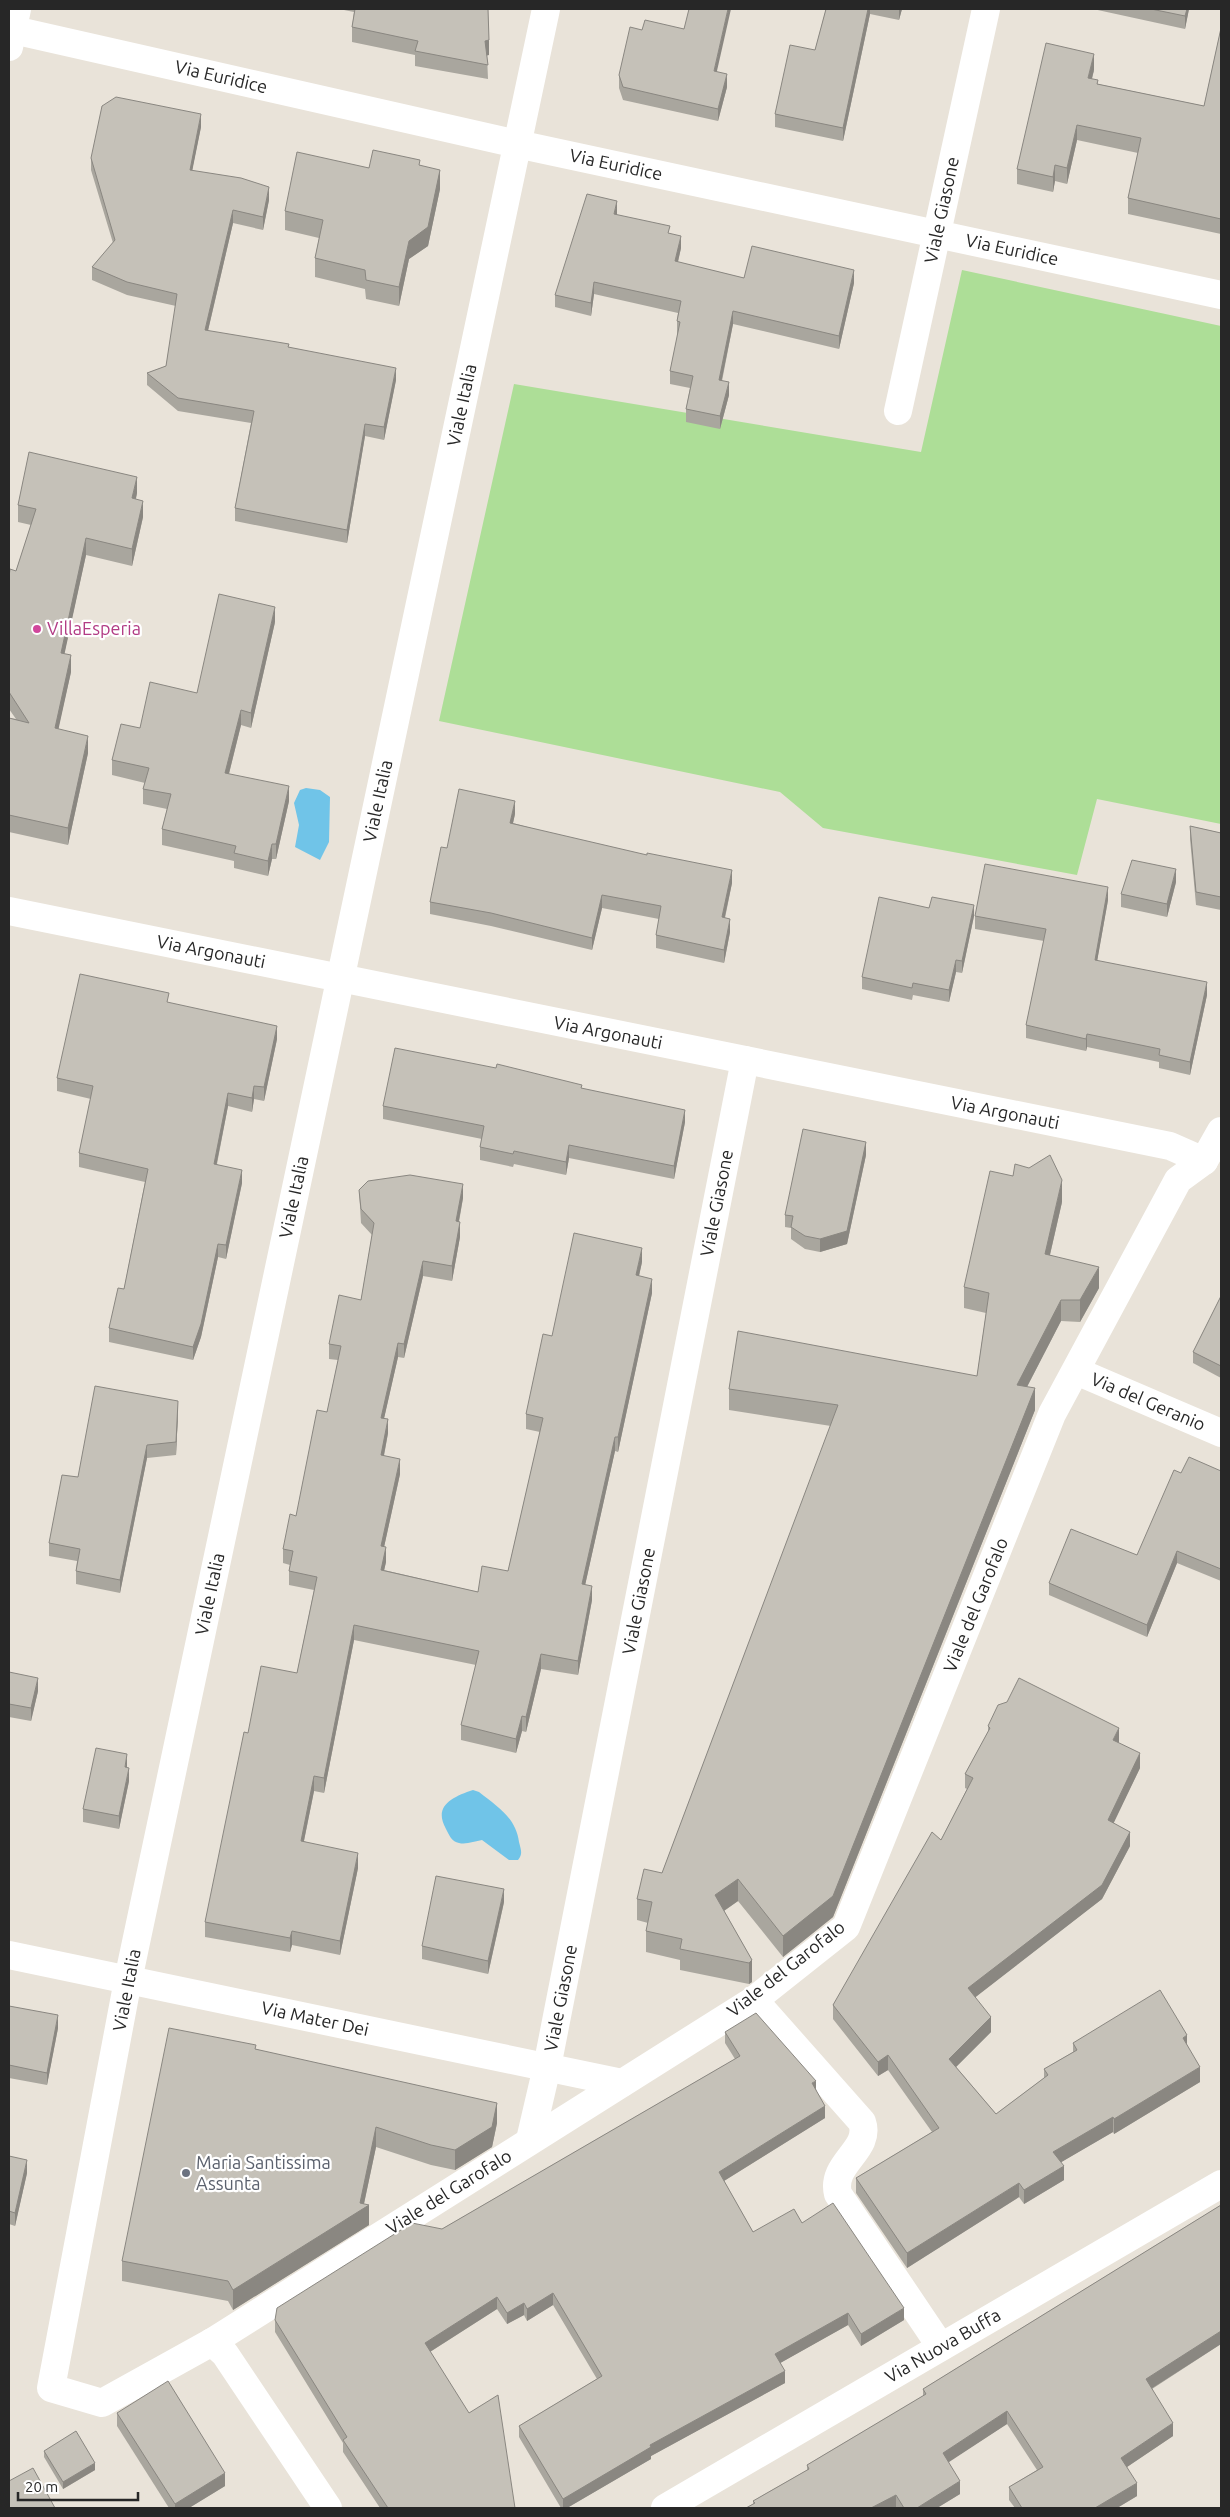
<svg xmlns="http://www.w3.org/2000/svg" width="1230" height="2517" viewBox="0 0 1230 2517" font-family="Ubuntu,sans-serif">
	<rect width="100%" height="100%" fill="#e9e3d9"/>
	<path fill="#adde97" d="M962 270 1221 326V824L1097 799 1077 875 823 828 780 792 439 721 514 384 921 452Z"/>
	<g fill="#70c4e8">
		<path d="M306 788 320 790 330 797 329 842 320 860 295 847 299 825 294 803 300 790Z"/>
		<path d="M473 1790 479 1792C498 1807 516 1818 519 1842 521 1850 523 1854 518 1860H509L482 1840C475 1841 466 1845 459 1843 452 1842 449 1835 446 1829 433 1806 452 1797 473 1790Z"/>
	</g>
	<g fill="none" stroke-linecap="round" stroke-linejoin="round">
		<g stroke="#fff" stroke-width="28">
			<path d="M546 9 128 1980 51 2388 102 2403 212 2342 754 2000 846 1927 1052 1414 1178 1180 1204 1161 1221 1131"/>
			<path d="M9 29 517 144 1221 295"/>
			<path d="M898 411 986 9"/>
			<path d="M9 911 1170 1146 1204 1161"/>
			<path d="M1076 1371 1221 1433"/>
			<path d="M9 1955 622 2083"/>
			<path d="M754 2000 862 2122C872 2150 830 2163 838 2194L941 2347"/>
			<path d="M530 2140 547 2067 745 1060"/>
			<path d="M212 2342 225 2354 328 2508"/>
			<path d="M665 2508 1221 2184"/>
		</g>
		<path stroke="#fff" stroke-width="28" d="M9 47 17 9"/>
	</g>
	<g fill="#a9a69e">
		<path d="M339 9H488L489 55H487L488 79 415 66V55L352 42V27L354 12Z"/>
		<path d="M826 9H902L899 20 870 14 843 141 775 127V114L815 50Z"/>
		<path d="M1093 9H1189L1185 29Z"/>
		<path d="M1221 28V234L1128 214V198L1138 153 1077 140 1067 184 1055 181 1053 192 1017 184V169L1094 70 1092 79 1098 84 1204 106Z"/>
		<path d="M717 72 727 87 718 121 623 100 619 88V75Z"/>
		<path d="M201 127 192 170 269 200 263 230 233 223 208 331 289 347 396 380 384 440 365 436 347 543 235 521V508L251 423 178 411 147 385V373L166 366 176 306 127 295 92 280V267L113 243 91 170V158Z"/>
		<path d="M420 165 440 189 428 246 409 259 399 306 366 299 365 289 315 277V258L319 238 285 230V211L369 168Z"/>
		<path d="M617 215 670 234 681 248 678 262 744 278 854 283 839 349 733 324 722 381 729 395 720 429 686 422V409L690 388 670 384V371L678 334H677V321L678 313 594 294 591 316 555 307V295Z"/>
		<path d="M137 493 136 499 143 517 132 566 86 555 64 654 71 672 58 729 88 753 68 845 9 832V718L16 719 9 709V577L16 571 31 525 18 522V505Z"/>
		<path d="M275 622 251 728 241 725 229 774 289 801 276 859H272L268 876 234 868V861L162 845V829L167 809 143 804V789L145 783 112 775V760L140 728 197 693Z"/>
		<path d="M515 814 513 823 732 883 725 918 730 932 724 963 656 948V935L659 919 602 908 592 950 491 926 430 914V902L447 848Z"/>
		<path d="M1190 826 1221 833V910L1196 905 1190 839Z"/>
		<path d="M1176 882 1167 917 1121 907V894Z"/>
		<path d="M1108 900 1097 961 1207 995 1190 1075 1159 1068V1062L1087 1047 1086 1051 1026 1038V1025L1044 941 975 929V916Z"/>
		<path d="M929 908 974 916 962 973 956 972 949 1002 913 995 912 1000 862 989V977Z"/>
		<path d="M169 1003 277 1039 264 1101 254 1099 252 1112 228 1106 217 1164 242 1183 226 1259 218 1257 201 1337 193 1360 109 1342V1328L124 1289 145 1182 79 1167V1153L91 1099 57 1091V1078Z"/>
		<path d="M582 1089 685 1122 674 1179 569 1158 566 1175 514 1164 513 1167 480 1160V1147L482 1139 383 1119V1106Z"/>
		<path d="M866 1155 847 1244 820 1252 805 1249 791 1239V1228L785 1227V1215Z"/>
		<path d="M359 1190 463 1198 459 1222 460 1237 452 1281 423 1276 404 1358 398 1357 384 1418 388 1433 384 1456 400 1474 384 1547 386 1562 384 1570 478 1592 508 1571 540 1432 526 1429V1414L552 1336 642 1262 639 1276 652 1293 618 1452 615 1451 585 1585 592 1600 578 1675 541 1669 526 1732 522 1731 516 1753 461 1740V1725L476 1665 354 1640 324 1793 314 1791 304 1841 358 1868 340 1955 292 1945 290 1952 205 1937V1922L248 1733 297 1673 314 1590 289 1585V1571L290 1565 283 1563V1549L296 1516 327 1412 338 1360 329 1359V1344L361 1300 372 1235 361 1223Z"/>
		<path d="M1062 1202 1050 1255 1099 1288 1080 1322 1061 1321 1027 1387 1035 1410 833 1917 783 1957 738 1901 724 1911 752 1960V1982L749 1984 680 1970V1960L646 1952V1931L648 1923 637 1920V1899L662 1873 831 1426 729 1410V1389L977 1376 986 1313 964 1308V1287Z"/>
		<path d="M1221 1296V1378L1193 1363V1352Z"/>
		<path d="M178 1414 176 1455 147 1458 120 1593 76 1584V1571L77 1561 49 1556V1543L78 1477Z"/>
		<path d="M1221 1471V1581L1177 1563 1147 1637 1049 1595V1583L1137 1555 1181 1473Z"/>
		<path d="M9 1672 38 1691 31 1721 9 1717Z"/>
		<path d="M988 1726 1119 1743 1140 1768 1113 1823 1130 1846 1102 1899 975 1997 991 2032 956 2067 996 2114 1044 2078V2069L1073 2052V2043L1187 2045 1200 2082 1114 2134 1113 2132 1061 2162 1064 2180 1024 2204 1019 2197 907 2268 856 2193V2178L932 2132 888 2070 878 2076 833 2019V2005L941 1840 967 1789 965 1788V1774L988 1732Z"/>
		<path d="M129 1781 119 1829 83 1822V1809Z"/>
		<path d="M504 1902 488 1974 422 1959V1946Z"/>
		<path d="M9 2006 58 2028 47 2085 9 2078Z"/>
		<path d="M725 2032 816 2089 825 2118 724 2181 753 2232 802 2223 904 2320 861 2346 848 2325 780 2363 785 2383 651 2456V2459L567 2508H561L519 2437V2426L597 2379 553 2305 527 2321 524 2315 507 2324 497 2309 430 2352 515 2508H380L343 2452V2443L275 2332V2320L442 2229 735 2059 725 2043Z"/>
		<path d="M256 2049 497 2123 492 2147 455 2170 431 2165 376 2147 364 2204 369 2225 233 2310 228 2301 122 2281V2261Z"/>
		<path d="M9 2156 27 2173 15 2226 9 2224Z"/>
		<path d="M1221 2205V2344L1152 2389 1173 2436 1127 2467 1137 2496 1117 2508H1015L1009 2500V2487L1037 2470 1007 2424 948 2462 960 2494 937 2508H896V2507L894 2508H746L753 2504V2501L807 2470V2465L923 2396V2389Z"/>
		<path d="M117 2413 225 2486 189 2508H169L117 2426Z"/>
		<path d="M44 2451 95 2470 63 2489 44 2457Z"/>
	</g>
	<g fill="#8a8781">
		<path d="M728 9H731L714 84V71Z"/>
		<path d="M868 9H870V14L843 141V128Z"/>
		<path d="M899 9H902L899 20Z"/>
		<path d="M1187 9H1189L1185 29V16Z"/>
		<path d="M489 40V55L485 56V41Z"/>
		<path d="M1094 54V70L1088 93V78Z"/>
		<path d="M727 74V87L718 121V109Z"/>
		<path d="M201 114V127L190 182V170Z"/>
		<path d="M1077 125V140L1067 184V168Z"/>
		<path d="M1055 165V181L1053 192V177Z"/>
		<path d="M440 170V189L428 246 409 259 399 306V287L409 241Z"/>
		<path d="M269 187V200L263 230V217Z"/>
		<path d="M617 201V214L614 227V214Z"/>
		<path d="M233 210V223L205 343V330Z"/>
		<path d="M681 236V248L675 274V261Z"/>
		<path d="M854 270V283L839 349V336Z"/>
		<path d="M594 282V294L591 316V303Z"/>
		<path d="M733 311V324L719 393V380Z"/>
		<path d="M396 368V380L384 440V427Z"/>
		<path d="M729 382V395L720 429V416Z"/>
		<path d="M365 424V436L347 543V530Z"/>
		<path d="M137 477V493L132 515V498Z"/>
		<path d="M143 501V517L132 566V549Z"/>
		<path d="M86 538V555L61 670V653Z"/>
		<path d="M275 607V622L251 728V713Z"/>
		<path d="M71 655V672L55 745V728Z"/>
		<path d="M241 710V725L225 789V773Z"/>
		<path d="M88 736V753L68 845V828Z"/>
		<path d="M289 786V801L276 859V844Z"/>
		<path d="M515 801V814L510 836V823Z"/>
		<path d="M272 844V859L268 876V861Z"/>
		<path d="M1176 869V882L1167 917V904Z"/>
		<path d="M732 870V883L722 930V917Z"/>
		<path d="M1108 887V900L1095 973V960Z"/>
		<path d="M602 895V908L592 950V938Z"/>
		<path d="M974 905V916L962 973V961Z"/>
		<path d="M730 919V932L724 963V950Z"/>
		<path d="M956 960V972L949 1002V990Z"/>
		<path d="M1207 982V995L1190 1075V1062Z"/>
		<path d="M277 1026V1039L264 1101V1087Z"/>
		<path d="M1087 1034V1047L1086 1051V1039Z"/>
		<path d="M254 1086V1099L252 1112V1098Z"/>
		<path d="M228 1093V1106L214 1177V1164Z"/>
		<path d="M685 1110V1122L674 1179V1166Z"/>
		<path d="M866 1142V1155L847 1244 820 1252V1239Z"/>
		<path d="M569 1145V1158L566 1175V1162Z"/>
		<path d="M242 1170V1183L226 1259V1245Z"/>
		<path d="M1062 1180V1202L1045 1276V1254Z"/>
		<path d="M463 1184V1198L456 1236V1221Z"/>
		<path d="M460 1222V1237L452 1281V1266Z"/>
		<path d="M218 1244V1257L201 1337 193 1360V1347Z"/>
		<path d="M642 1248V1262L636 1289V1275Z"/>
		<path d="M423 1261V1276L404 1358V1344Z"/>
		<path d="M1099 1267V1288L1080 1322V1300Z"/>
		<path d="M652 1279V1293L618 1452V1437Z"/>
		<path d="M1061 1300V1321L1017 1406V1385Z"/>
		<path d="M398 1343V1357L381 1432V1418Z"/>
		<path d="M1035 1388V1410L833 1917 783 1957V1936Z"/>
		<path d="M178 1401V1414L176 1455V1442Z"/>
		<path d="M388 1419V1433L381 1470V1455Z"/>
		<path d="M615 1437V1451L582 1599V1584Z"/>
		<path d="M147 1445V1458L120 1593V1580Z"/>
		<path d="M400 1459V1474L381 1561V1546Z"/>
		<path d="M386 1547V1562L381 1584V1570Z"/>
		<path d="M1177 1551V1563L1147 1637V1625Z"/>
		<path d="M592 1586V1600L578 1675V1661Z"/>
		<path d="M354 1625V1640L324 1793V1778Z"/>
		<path d="M541 1654V1669L526 1732V1717Z"/>
		<path d="M38 1678V1691L31 1721V1708Z"/>
		<path d="M522 1716V1731L516 1753V1739Z"/>
		<path d="M1119 1728V1742L1113 1754V1740Z"/>
		<path d="M1140 1753V1768L1108 1835V1820Z"/>
		<path d="M127 1754V1767H125Z"/>
		<path d="M129 1768V1781L119 1829V1816Z"/>
		<path d="M314 1776V1791L301 1855V1841Z"/>
		<path d="M1130 1832V1846L1102 1899 968 2003V1988Z"/>
		<path d="M358 1853V1868L340 1955V1941Z"/>
		<path d="M738 1879V1901L715 1917V1895Z"/>
		<path d="M504 1889V1902L488 1974V1961Z"/>
		<path d="M292 1931V1945L290 1952V1938Z"/>
		<path d="M752 1960V1982L749 1984V1963Z"/>
		<path d="M58 2015V2028L47 2085V2073Z"/>
		<path d="M991 2017V2032L949 2074V2059Z"/>
		<path d="M1187 2035V2050L1183 2038Z"/>
		<path d="M888 2055V2070L878 2076V2062Z"/>
		<path d="M1200 2067V2082L1114 2134V2119Z"/>
		<path d="M816 2081V2093L812 2083Z"/>
		<path d="M497 2103V2123L492 2147 455 2170V2150Z"/>
		<path d="M825 2106V2118L719 2184V2172Z"/>
		<path d="M1113 2117V2132L1053 2167V2152Z"/>
		<path d="M376 2127V2147L363 2208 369 2205V2225L233 2310V2290L360 2203Z"/>
		<path d="M27 2160V2173L15 2226V2213Z"/>
		<path d="M1064 2166V2180L1024 2204V2190Z"/>
		<path d="M1019 2183V2197L907 2268V2253Z"/>
		<path d="M553 2293V2305L527 2321V2309Z"/>
		<path d="M497 2297V2309L425 2355V2343Z"/>
		<path d="M524 2303V2315L507 2324V2313Z"/>
		<path d="M904 2308V2320L861 2346V2334Z"/>
		<path d="M848 2313V2325L775 2366V2354Z"/>
		<path d="M1221 2331V2344L1146 2392V2379Z"/>
		<path d="M785 2371V2383L651 2456V2459L567 2508H563V2499L650 2445Z"/>
		<path d="M1007 2411V2424L943 2466V2453Z"/>
		<path d="M1173 2423V2436L1121 2471V2458Z"/>
		<path d="M95 2463V2470L63 2489V2482Z"/>
		<path d="M225 2473V2486L189 2508H175V2504Z"/>
		<path d="M960 2481V2494L937 2508H917Z"/>
		<path d="M1137 2483V2496L1117 2508H1095Z"/>
		<path d="M896 2495V2507L894 2508H871Z"/>
	</g>
	<g fill="#c5c1b8" stroke="#8a8781">
		<path d="M355 9H488L489 40 485 41 488 65 415 51 418 41 352 27Z"/>
		<path d="M689 9H728L714 71 727 74 718 109 623 87 619 75 630 27 642 30 645 20 684 29Z"/>
		<path d="M826 9H868L843 128 775 114 790 45 815 50Z"/>
		<path d="M1151 9H1187L1185 16Z"/>
		<path d="M1221 28V219L1128 198 1141 138 1077 125 1067 168 1055 165 1053 177 1017 169 1046 43 1094 54 1088 78 1098 80 1097 84 1204 106Z"/>
		<path d="M116 97 201 114 190 170 241 178 269 187 263 217 233 210 205 330 289 344 288 347 396 368 384 427 365 424 347 530 235 508 254 411 178 398 147 373 166 366 177 294 127 282 92 267 115 240 91 158 102 106Z"/>
		<path d="M373 150 420 160 419 165 440 170 428 227 409 241 399 287 366 280 365 270 315 258 323 220 285 211 297 152 369 168Z"/>
		<path d="M587 194 617 201 614 214 670 226 668 233 681 236 675 261 744 278 752 246 854 270 839 336 733 311 719 380 729 382 720 416 686 409 693 376 670 371 680 322 677 321 681 301 594 282 591 303 555 295Z"/>
		<path d="M29 452 137 477 132 498 143 501 132 549 86 538 61 653 71 655 55 728 88 736 68 828 9 815V718L29 723 9 692V577L10 569 16 571 36 509 18 505Z"/>
		<path d="M219 594 275 607 251 713 241 710 225 773 289 786 276 844H272L268 861 234 853 236 846 162 829 171 794 143 789 149 768 112 760 121 724 140 728 150 682 197 693Z"/>
		<path d="M459 789 515 801 510 823 647 855V853L732 870 722 917 730 919 724 950 656 935 661 906 602 895 592 938 491 913 430 902 441 847 447 848Z"/>
		<path d="M1190 826 1221 833V897L1196 892Z"/>
		<path d="M1132 860 1176 869 1167 904 1121 894Z"/>
		<path d="M985 864 1108 887 1095 960 1207 982 1190 1062 1159 1055 1160 1049 1087 1034 1086 1039 1026 1025 1046 929 975 916Z"/>
		<path d="M879 897 929 908 932 897 974 905 962 961 956 960 949 990 913 983 912 988 862 977Z"/>
		<path d="M80 974 169 993 167 1002 277 1026 264 1087 254 1086 252 1098 228 1093 214 1164 242 1170 226 1245 218 1244 201 1324 193 1347 109 1328 118 1288 124 1289 148 1169 79 1153 93 1086 57 1078Z"/>
		<path d="M395 1048 496 1068 497 1064 582 1085 581 1088 685 1110 674 1166 569 1145 566 1162 514 1151 513 1154 480 1147 484 1126 383 1106Z"/>
		<path d="M803 1129 866 1142 847 1231 820 1239 805 1236 791 1227 793 1216 785 1215Z"/>
		<path d="M1050 1155 1062 1180 1045 1254 1099 1267 1080 1300H1061L1017 1385 1035 1388 833 1896 783 1936 738 1879 715 1895 752 1960 749 1963 680 1949 682 1939 646 1931 652 1902 637 1899 644 1869 662 1873 838 1405 729 1389 738 1331 977 1376 989 1293 964 1287 990 1171 1013 1176 1015 1164 1029 1168Z"/>
		<path d="M410 1175 463 1184 456 1221 460 1222 452 1266 423 1261 404 1344 398 1343 381 1418 388 1419 381 1455 400 1459 381 1546 386 1547 381 1570 478 1592 482 1566 508 1571 543 1418 526 1414 543 1334 552 1336 574 1233 642 1248 636 1275 652 1279 618 1437H615L582 1584 592 1586 578 1661 541 1654 526 1717 522 1716 516 1739 461 1725 479 1651 354 1625 324 1778 314 1776 301 1841 358 1853 340 1941 292 1931 290 1938 205 1922 244 1732 248 1733 261 1666 297 1673 317 1577 289 1571 293 1551 283 1549 290 1514 296 1516 317 1410 327 1412 341 1346 329 1344 339 1295 361 1300 374 1223 361 1209 359 1190 368 1181Z"/>
		<path d="M1221 1296V1366L1193 1352Z"/>
		<path d="M95 1386 178 1401 176 1442 147 1445 120 1580 76 1571 80 1549 49 1543 62 1475 78 1477Z"/>
		<path d="M1189 1457 1221 1471V1569L1177 1551 1147 1625 1049 1583 1071 1529 1137 1555 1174 1470 1181 1473Z"/>
		<path d="M9 1672 38 1678 31 1708 9 1704Z"/>
		<path d="M1019 1678 1119 1728 1113 1740 1140 1753 1108 1820 1130 1832 1102 1885 968 1988 991 2017 949 2059 996 2114 1048 2075 1044 2069 1077 2050 1073 2043 1160 1990 1187 2035 1183 2038 1200 2067 1114 2119 1113 2117 1053 2152 1064 2166 1024 2190 1019 2183 907 2253 856 2178 939 2128 888 2055 878 2062 833 2005 932 1832 941 1840 973 1778 965 1774 990 1728 988 1726 998 1705 1007 1702Z"/>
		<path d="M96 1748 127 1754 125 1767 129 1768 119 1816 83 1809Z"/>
		<path d="M436 1876 504 1889 488 1961 422 1946Z"/>
		<path d="M9 2006 58 2015 47 2073 9 2065Z"/>
		<path d="M756 2013 816 2081 812 2083 825 2106 719 2172 753 2232 794 2209 802 2223 833 2203 904 2308 861 2334 848 2313 775 2354 785 2371 650 2445 651 2447 563 2499 519 2426 602 2376 553 2293 527 2309 524 2303 507 2313 497 2297 425 2343 469 2413 498 2395 515 2508H388L343 2440 347 2437 275 2320 277 2308 412 2223 442 2229 740 2056 725 2032Z"/>
		<path d="M169 2028 256 2045 255 2049 497 2103 492 2127 455 2150 431 2145 376 2127 360 2203 369 2205 233 2290 228 2281 122 2261Z"/>
		<path d="M9 2156 27 2160 15 2213 9 2211Z"/>
		<path d="M1221 2205V2331L1146 2379 1173 2423 1121 2458 1137 2483 1095 2508H1022L1009 2487 1043 2467 1007 2411 943 2453 960 2481 917 2508H904L896 2495 871 2508H746L755 2503 753 2501 809 2469 807 2465 926 2394 923 2389Z"/>
		<path d="M168 2381 225 2473 175 2504 117 2413Z"/>
		<path d="M76 2431 95 2463 63 2482 44 2451Z"/>
		<path d="M33 2468 55 2508H9V2481Z"/>
	</g>
	<circle fill="#d1479c" stroke="#fff" stroke-width="2" cx="37" cy="629" r="5"/>
	<circle fill="#6b7280" stroke="#fff" stroke-width="2" cx="186" cy="2173" r="5"/>
	<g text-anchor="middle" stroke-width="4.5" stroke-linejoin="round" paint-order="stroke">
		<g font-size="18" fill="#272727" stroke="#fff">
			<text transform="translate(221 77) rotate(13)" y="6">Via Euridice</text>
			<text transform="translate(616 165) rotate(12)" y="6">Via Euridice</text>
			<text transform="translate(942 210) rotate(-78)" y="6">Viale Giasone</text>
			<text transform="translate(1012 250) rotate(12)" y="6">Via Euridice</text>
			<text transform="translate(462 405) rotate(-78)" y="6">Viale Italia</text>
			<text transform="translate(378 801) rotate(-78)" y="6">Viale Italia</text>
			<text transform="translate(211 952) rotate(11)" y="6">Via Argonauti</text>
			<text transform="translate(608 1033) rotate(11)" y="6">Via Argonauti</text>
			<text transform="translate(1005 1113) rotate(11)" y="6">Via Argonauti</text>
			<text transform="translate(294 1197) rotate(-78)" y="6">Viale Italia</text>
			<text transform="translate(717 1203) rotate(-79)" y="6">Viale Giasone</text>
			<text transform="translate(1148 1402) rotate(23)" y="6">Via del Geranio</text>
			<text transform="translate(210 1594) rotate(-78)" y="6">Viale Italia</text>
			<text transform="translate(639 1601) rotate(-79)" y="6">Viale Giasone</text>
			<text transform="translate(976 1605) rotate(-68)" y="6">Viale del Garofalo</text>
			<text transform="translate(786 1969) rotate(-38)" y="6">Viale del Garofalo</text>
			<text transform="translate(127 1990) rotate(-79)" y="6">Viale Italia</text>
			<text transform="translate(561 1998) rotate(-79)" y="6">Viale Giasone</text>
			<text transform="translate(315 2019) rotate(12)" y="6">Via Mater Dei</text>
			<text transform="translate(449 2192) rotate(-32)" y="6">Viale del Garofalo</text>
			<text transform="translate(943 2346) rotate(-30)" y="6">Via Nuova Buffa</text>
		</g>
		<g font-size="18" fill="#b23c85" stroke="#fff" text-anchor="start">
			<text x="47" y="635">VillaEsperia</text>
		</g>
		<g font-size="18" fill="#5b616d" stroke="#fff" text-anchor="start">
			<text x="196" y="2169">Maria Santissima<tspan x="196" dy="21">Assunta</tspan></text>
		</g>
	</g>
	<rect width="1230" height="2517" fill="none" stroke="#272727" stroke-width="20"/>
	<path d="M18 2492v8h120v-8" fill="none" stroke="#272727" stroke-width="2.5"/>
	<text x="25" y="2492" font-size="15" fill="#272727" stroke="#ffffff" stroke-width="4" paint-order="stroke">20 m</text>
</svg>
